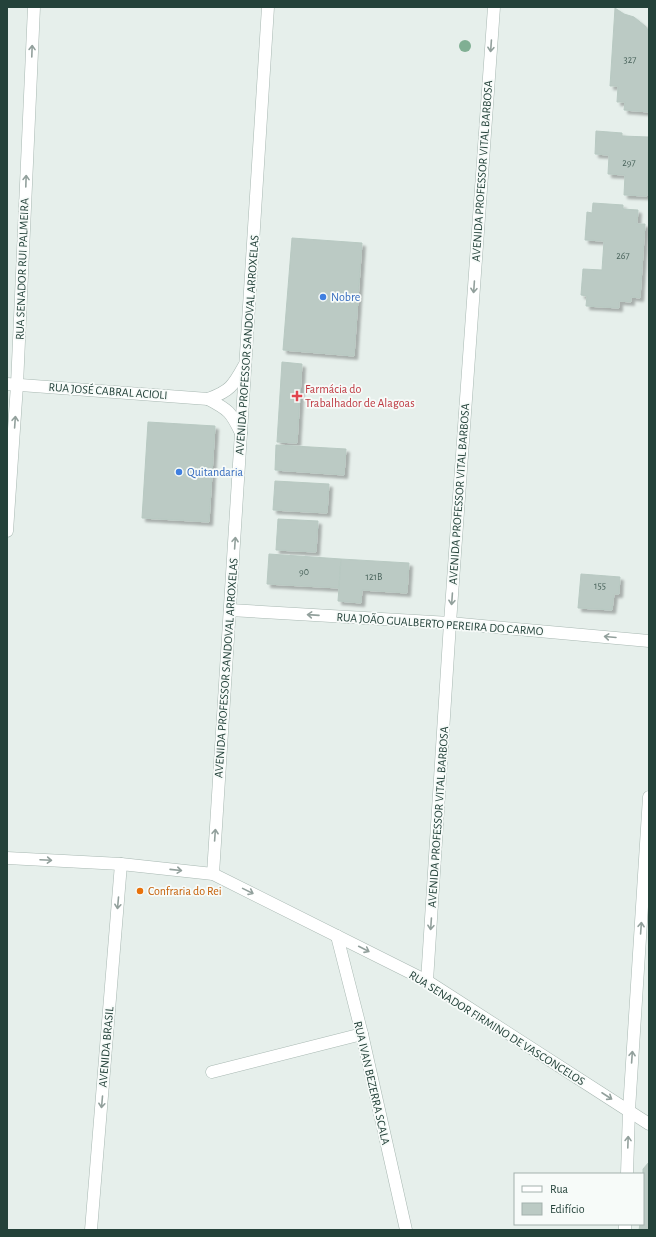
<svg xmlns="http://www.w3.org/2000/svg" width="656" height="1237" viewBox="0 0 656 1237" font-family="'Alegreya Sans',sans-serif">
	<defs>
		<filter id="shadow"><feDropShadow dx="3.5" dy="3.5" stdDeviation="1" flood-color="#0004"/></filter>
	</defs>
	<rect width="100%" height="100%" fill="#e6efeb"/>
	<g fill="#bbcac4" stroke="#b8c9c2" filter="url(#shadow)">
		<path d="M615 8 624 14 634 17 645 26 649 31V112L624 110 625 102H617L618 86H610Z"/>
		<path d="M596 131 622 133V136L649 137 647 196 624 195 625 175 608 174 609 155 595 154Z"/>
		<path d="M593 203 623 205V209L638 210 637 224H645L640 298 631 297V302L619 301V308L586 306 587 296 581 295 583 269 602 270 604 241 585 240 587 212 592 213Z"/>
		<path d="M292 238 362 243 354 356 283 350Z"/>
		<path d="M282 362 302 364 297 443 277 442Z"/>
		<path d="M148 422 215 426 209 522 142 518Z"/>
		<path d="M276 445 346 449 344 475 275 470Z"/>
		<path d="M275 481 329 484 327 513 273 510Z"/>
		<path d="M278 519 318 521 316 552 276 550Z"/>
		<path d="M269 554 341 559 339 588 267 584Z"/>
		<path d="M341 559 409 563 407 593 362 590 361 603 338 601Z"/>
		<path d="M581 574 620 577 619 594H614L612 610 578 608Z"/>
		<path d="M649 1162V1230H639L640 1224H643V1169Z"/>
	</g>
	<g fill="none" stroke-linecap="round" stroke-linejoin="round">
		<g stroke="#a8b8b2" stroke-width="13">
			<g id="minor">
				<path d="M7 384 208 399C229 410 231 412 241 433"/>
				<path d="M208 399C230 391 233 386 244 366"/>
				<path d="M7 531 17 385 34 7"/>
				<path d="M230 610 450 623 649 641"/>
				<path d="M7 858 121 864 213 874 427 981 649 1124"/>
				<path d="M213 874 268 7"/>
				<path d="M337 936 362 1034 406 1230"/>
				<path d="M427 981 450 623 494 7"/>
				<path d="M212 1072 362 1034"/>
				<path d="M627 1174 629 1110 649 797"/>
				<path d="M91 1230 121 864"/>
				<path d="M625 1230V1224"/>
			</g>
		</g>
		<use href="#minor" stroke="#fff" stroke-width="12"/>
	</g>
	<circle fill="#80af93" cx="465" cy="46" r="6"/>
	<defs><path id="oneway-shaft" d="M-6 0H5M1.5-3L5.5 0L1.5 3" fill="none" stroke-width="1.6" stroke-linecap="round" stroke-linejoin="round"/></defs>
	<g stroke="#92a09c">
		<use href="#oneway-shaft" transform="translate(491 46) rotate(94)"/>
		<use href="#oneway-shaft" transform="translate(32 51) rotate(-88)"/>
		<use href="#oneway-shaft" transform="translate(26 181) rotate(-88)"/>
		<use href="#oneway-shaft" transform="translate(474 287) rotate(94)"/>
		<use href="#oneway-shaft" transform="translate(15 422) rotate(-86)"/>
		<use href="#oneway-shaft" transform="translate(235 543) rotate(-86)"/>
		<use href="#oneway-shaft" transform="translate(452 599) rotate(94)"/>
		<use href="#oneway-shaft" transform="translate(313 615) rotate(-176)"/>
		<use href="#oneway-shaft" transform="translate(610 637) rotate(-175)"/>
		<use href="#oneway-shaft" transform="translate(215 835) rotate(-86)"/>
		<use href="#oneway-shaft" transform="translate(46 860) rotate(3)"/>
		<use href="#oneway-shaft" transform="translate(176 870) rotate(6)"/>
		<use href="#oneway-shaft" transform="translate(248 891) rotate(26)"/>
		<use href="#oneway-shaft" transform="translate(118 903) rotate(95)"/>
		<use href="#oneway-shaft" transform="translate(431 924) rotate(94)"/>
		<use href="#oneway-shaft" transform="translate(641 928) rotate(-86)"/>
		<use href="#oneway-shaft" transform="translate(364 949) rotate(27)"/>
		<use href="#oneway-shaft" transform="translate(632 1057) rotate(-86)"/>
		<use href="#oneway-shaft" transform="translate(607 1096) rotate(33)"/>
		<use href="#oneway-shaft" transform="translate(102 1102) rotate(95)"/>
		<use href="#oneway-shaft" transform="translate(628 1142) rotate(-88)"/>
	</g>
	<g fill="#3f7fe0" stroke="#f7fbf9" stroke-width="1.5">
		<circle cx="323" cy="297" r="4"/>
		<circle cx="179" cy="472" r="4"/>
	</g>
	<path fill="#e0444e" stroke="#f7fbf9" stroke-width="1.5" d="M295 390h4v4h4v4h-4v4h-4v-4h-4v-4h4z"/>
	<circle fill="#e8710a" stroke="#f7fbf9" stroke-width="1.5" cx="140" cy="891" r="4"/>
	<g text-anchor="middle" stroke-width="3.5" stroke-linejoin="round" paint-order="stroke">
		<g font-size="10" fill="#4a645c">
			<text x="630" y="63">327</text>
			<text x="629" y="166">297</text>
			<text x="623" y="259">267</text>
			<text x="304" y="575">90</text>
			<text x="374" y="580">121B</text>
			<text x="600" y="589">155</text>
		</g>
		<g font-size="12" fill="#24423a" stroke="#f7fbf9">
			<text transform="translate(482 171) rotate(-86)" y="4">AVENIDA PROFESSOR VITAL BARBOSA</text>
			<text transform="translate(22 269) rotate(-88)" y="4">RUA SENADOR RUI PALMEIRA</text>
			<text transform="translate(247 345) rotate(-86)" y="4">AVENIDA PROFESSOR SANDOVAL ARROXELAS</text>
			<text transform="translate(108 391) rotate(4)" y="4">RUA JOSÉ CABRAL ACIOLI</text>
			<text transform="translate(459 494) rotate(-86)" y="4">AVENIDA PROFESSOR VITAL BARBOSA</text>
			<text transform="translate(440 624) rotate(4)" y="4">RUA JOÃO GUALBERTO PEREIRA DO CARMO</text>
			<text transform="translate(226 668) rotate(-86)" y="4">AVENIDA PROFESSOR SANDOVAL ARROXELAS</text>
			<text transform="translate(438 817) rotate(-86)" y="4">AVENIDA PROFESSOR VITAL BARBOSA</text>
			<text transform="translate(497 1028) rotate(32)" y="4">RUA SENADOR FIRMINO DE VASCONCELOS</text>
			<text transform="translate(106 1047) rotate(-85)" y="4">AVENIDA BRASIL</text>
			<text transform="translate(372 1083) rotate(77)" y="4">RUA IVAN BEZERRA SCALA</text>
		</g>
		<g font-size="12" fill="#366cbe" stroke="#f7fbf9" text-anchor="start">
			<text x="331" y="301">Nobre</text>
			<text x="187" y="476">Quitandaria</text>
		</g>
		<g font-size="12" fill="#be3a42" stroke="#f7fbf9" text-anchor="start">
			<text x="305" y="393">Farmácia do<tspan x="305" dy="14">Trabalhador de Alagoas</tspan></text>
		</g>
		<g font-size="12" fill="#c56008" stroke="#f7fbf9" text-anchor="start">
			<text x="148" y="895">Confraria do Rei</text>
		</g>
	</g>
	<rect width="656" height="1237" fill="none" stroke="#24423a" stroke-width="16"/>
	<rect x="514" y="1173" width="130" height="52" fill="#f7fbf9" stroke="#a3b1ad"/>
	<rect x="522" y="1186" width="20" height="6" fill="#ffffff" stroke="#a3b1ad"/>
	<text x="550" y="1193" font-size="12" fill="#24423a">Rua</text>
	<rect x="522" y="1203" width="20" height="12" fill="#bbcac4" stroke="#a3b1ad"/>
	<text x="550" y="1213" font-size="12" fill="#24423a">Edifício</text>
</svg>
